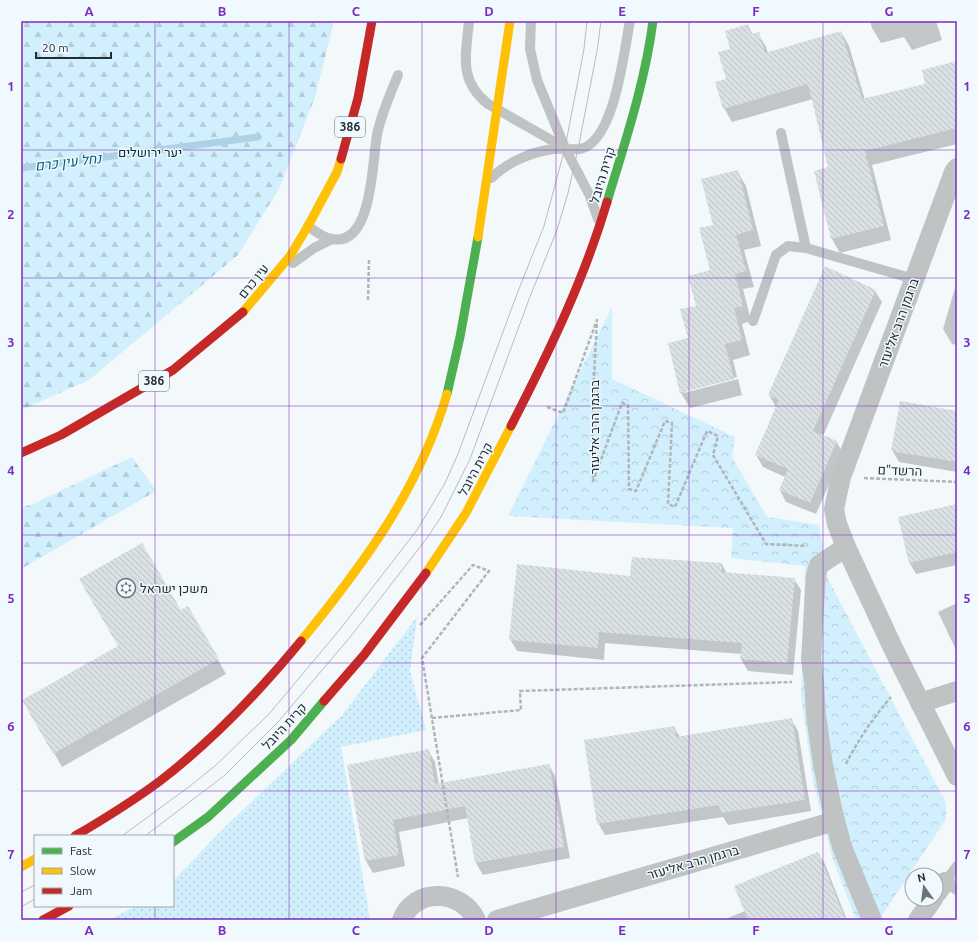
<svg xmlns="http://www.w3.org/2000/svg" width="978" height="941" viewBox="0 0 978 941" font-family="Ubuntu,Heebo,sans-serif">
	<defs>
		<pattern id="grass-dots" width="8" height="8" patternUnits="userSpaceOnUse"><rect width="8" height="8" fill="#d1effd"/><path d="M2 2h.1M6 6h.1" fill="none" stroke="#b3cdd9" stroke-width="1.8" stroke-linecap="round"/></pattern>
		<pattern id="forest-firs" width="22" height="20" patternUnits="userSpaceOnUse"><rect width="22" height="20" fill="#d1effd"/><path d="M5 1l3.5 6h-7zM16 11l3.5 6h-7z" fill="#b3cdd9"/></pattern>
		<pattern id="park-crowns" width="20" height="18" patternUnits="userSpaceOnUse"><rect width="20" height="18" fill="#d1effd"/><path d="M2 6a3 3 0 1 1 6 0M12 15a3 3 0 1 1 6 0" fill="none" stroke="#b3cdd9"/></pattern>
		<pattern id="building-back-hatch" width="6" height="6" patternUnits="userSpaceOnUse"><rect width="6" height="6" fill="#dae1e5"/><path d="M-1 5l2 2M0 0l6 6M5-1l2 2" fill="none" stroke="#bbc1c5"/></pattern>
	</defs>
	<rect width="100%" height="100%" fill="#f3f8fa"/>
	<path fill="url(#grass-dots)" d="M417 617 410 671 426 730 341 747 370 920H109L135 906H173V881L221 831 342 715Z"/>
	<g fill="url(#forest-firs)">
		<path d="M21 21H334L315 97 279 189 238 255 89 380 21 410Z"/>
		<path d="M132 457 156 491 21 569V508L33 504Z"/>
	</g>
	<path fill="url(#park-crowns)" d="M612 307V379L735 437 732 457 767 517 819 525 828 579 946 803V819L879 920H856L832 857 813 781 801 696 805 566 731 558 733 528 508 516Z"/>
	<g fill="#0003">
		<path d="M870 21H936L942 40 912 50 904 37 881 43 872 28Z"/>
		<path d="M748 25 753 35 758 33 766 47 768 53 841 32 849 46 865 100 927 84 957 62V144L872 165 891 240 840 253 832 239 830 168 813 99 732 122 724 108 731 49Z"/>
		<path d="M737 171 746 186 761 246 744 250 754 287 743 289 751 321 742 324 750 355 733 360 737 377 684 391V393L738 379 742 395 690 408 681 393 669 344 689 339 697 306 711 271 714 225Z"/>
		<path d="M957 281V345L952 344 943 329Z"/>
		<path d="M875 291 882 302 823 436 836 441 843 453 816 514 786 502 780 490 785 477 763 467 756 455 776 407 769 395Z"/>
		<path d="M957 412V472L899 462 892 450Z"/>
		<path d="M957 505V565L916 574 909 562Z"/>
		<path d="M722 564 727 574 794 579 801 590 793 675 748 671 741 659 742 654 605 643 604 660 517 651 510 639Z"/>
		<path d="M957 603V652L938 612Z"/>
		<path d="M188 607 226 674 62 767 24 700Z"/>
		<path d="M791 719 798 731 811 811 728 825 723 817 605 835 598 823 674 727 680 737Z"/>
		<path d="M428 750 435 762 439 785 549 765 555 776 570 858 483 875 476 863 468 818 399 832 405 866 373 873 366 861 348 766Z"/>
		<path d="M818 853 825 864 847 920H723L745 911Z"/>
	</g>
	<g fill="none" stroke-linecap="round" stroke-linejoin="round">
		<path stroke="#aed2e4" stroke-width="7" d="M21 168 258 137"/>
	</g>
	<g fill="url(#building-back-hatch)">
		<path d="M748 24 751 34 759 32 765 53 841 31 862 99 925 84 922 70 957 61V128L865 151 884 226 831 239 814 171 828 167 808 84 723 109 715 82 726 79 718 52 730 49 725 31Z"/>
		<path d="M738 170 753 230 736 235 746 271 735 274 743 306 734 308 742 340 725 344 734 379 680 393 668 343 688 338 680 309 696 306 688 276 710 270 699 228 713 225 701 179Z"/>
		<path d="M825 266 876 290 813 431 837 441 810 503 779 490 788 469 755 455 779 400 768 395Z"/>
		<path d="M900 401 957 411V462L891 451Z"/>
		<path d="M957 504V552L909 563 898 517Z"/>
		<path d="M142 543 181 610 188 606 219 659 53 754 22 700 118 646 79 579Z"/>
		<path d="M632 557 722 563V572L795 578 787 663 740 659 742 643 599 632 598 648 509 640 517 564 630 576Z"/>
		<path d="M792 718 805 800 721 813 719 805 597 824 584 740 675 726 676 737Z"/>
		<path d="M429 749 435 784 549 764 564 847 475 863 465 806 393 820 399 855 365 861 347 765Z"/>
		<path d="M818 852 846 920H748L734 886Z"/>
	</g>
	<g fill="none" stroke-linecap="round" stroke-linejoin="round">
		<g stroke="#b2b5b6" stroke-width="2.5" stroke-dasharray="4 2" stroke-linecap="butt">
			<path d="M368 300 369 259"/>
			<path d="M547 407 563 413 597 320C594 374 591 427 593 481L622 403 628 405 629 489 636 491 665 421 672 423 668 504 675 507 707 431 718 436 713 455 766 544 807 546"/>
			<path d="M864 478 957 482"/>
			<path d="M420 625 473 565 489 571 422 658 458 877"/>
			<path d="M432 718 521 710 520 691 792 682"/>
			<path d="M846 764C858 740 873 718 891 697"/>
		</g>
		<g stroke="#c0c3c4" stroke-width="10">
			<path d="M469 21C466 55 458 80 488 104L565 148"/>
			<path d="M531 21 530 49 537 80 565 148 590 196 598 219"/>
			<path d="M781 133 806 248 914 279"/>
			<path d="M491 178C507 163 530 152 553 149 562 148 571 150 580 149 615 142 624 50 630 21"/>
			<path d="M308 226C315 231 323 238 332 239 373 247 372 161 377 135 381 114 390 95 398 75"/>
			<path d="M293 263 314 248 332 239"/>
			<path d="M753 321 776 255 788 246 806 248"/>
			<path d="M957 866 945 882 957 890"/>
		</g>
		<g stroke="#c0c3c4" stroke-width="20">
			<path d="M957 168 954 172 841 477 834 509 837 524 846 547 893 648 957 776"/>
			<path d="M846 547 819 565 816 575 811 659 814 681 816 715 823 765 833 813 842 847 872 920"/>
			<path d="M920 703 957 691"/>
			<path d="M936 894 945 882"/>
			<path d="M402 920C414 887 462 889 476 920"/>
			<path d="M497 920 835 821"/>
			<path d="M918 920 933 899"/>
		</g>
		<g stroke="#4caf50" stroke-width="9">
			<path d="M607 202C625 142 645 83 653 21"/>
			<path d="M447 394 460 337 478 237"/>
			<path d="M173 842 208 817 291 740 324 701"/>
		</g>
		<g stroke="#ffc107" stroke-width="9">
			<path d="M478 237 510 21"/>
			<path d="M243 312 290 256 308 226 337 172 341 159"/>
			<path d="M426 573 466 513 511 426"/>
			<path d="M301 641C363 565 419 490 447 394"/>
			<path d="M21 867 35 859"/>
		</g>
		<g stroke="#c62828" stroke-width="9">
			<path d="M341 159 358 98 372 21"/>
			<path d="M511 426C548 354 584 280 607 202"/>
			<path d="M21 453 61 435 173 370 243 312"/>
			<path d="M324 701 364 655 426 573"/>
			<path d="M75 836C104 819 133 801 160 781 212 741 259 692 301 641"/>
			<path d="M43 920 69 906"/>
		</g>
		<g stroke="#b8bcbe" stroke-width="1">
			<path d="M122 836 190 786 216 765 269 714 341 628 417 530 429 510 445 483 458 454 517 294 544 226 565 148 584 49 587 21"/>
			<path d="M145 836 225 775 278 722 351 636 427 538 441 517 470 459 531 294 557 230 568 193 578 149 597 51 601 21"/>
			<path d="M21 892 35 885"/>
			<path d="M21 907 35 899"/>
		</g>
	</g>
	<path fill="none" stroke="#7b2cbf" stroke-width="1" stroke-opacity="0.55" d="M155 21V836M289 21V920M422 21V920M556 21V920M689 21V920M823 21V920M21 150H957M21 278H957M21 406H957M21 535H957M21 663H957M21 791H957M155 906V920"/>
	<defs>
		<g id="synagogue-ring" transform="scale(1)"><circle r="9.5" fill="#f0f9fd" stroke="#6d7477" stroke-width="1.5"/><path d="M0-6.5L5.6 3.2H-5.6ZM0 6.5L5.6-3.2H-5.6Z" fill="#6d7477"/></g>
	</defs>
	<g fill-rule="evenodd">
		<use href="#synagogue-ring" x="126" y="588"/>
	</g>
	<g text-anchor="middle" stroke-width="3" stroke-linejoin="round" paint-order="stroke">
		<g fill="#f0f9fd" stroke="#626a6e" stroke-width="1">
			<rect x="335" y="117" width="30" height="20" rx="3"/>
			<rect x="139" y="371" width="30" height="20" rx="3"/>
		</g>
		<g font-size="12" font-weight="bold" fill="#252d31">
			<text x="350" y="131">386</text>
			<text x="154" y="385">386</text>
		</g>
		<g font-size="13" fill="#032f41" stroke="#f0f9fd">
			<text x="150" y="157">יער ירושלים</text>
		</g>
		<g font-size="13" fill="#252d31" stroke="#f0f9fd">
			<text transform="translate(602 175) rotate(-73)" y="5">קרית היובל</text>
			<text transform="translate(253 281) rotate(-51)" y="5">עין כרם</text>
			<text transform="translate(898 323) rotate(-70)" y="5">ברגמן הרב אליעזר</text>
			<text transform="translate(594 427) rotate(-90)" y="5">ברגמן הרב אליעזר</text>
			<text transform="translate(475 469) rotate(-62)" y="5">קרית היובל</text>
			<text transform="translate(900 470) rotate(2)" y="5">הרשד"ם</text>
			<text transform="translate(284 726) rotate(-47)" y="5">קרית היובל</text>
			<text transform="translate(693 862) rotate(-16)" y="5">ברגמן הרב אליעזר</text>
		</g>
		<g font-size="13" fill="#252d31" stroke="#f0f9fd" text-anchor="start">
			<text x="140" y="593">משכן ישראל</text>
		</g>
		<g font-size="14" font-style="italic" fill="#005f80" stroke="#f0f9fd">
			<text transform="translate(68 162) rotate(-7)" y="5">נחל עין כרם</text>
		</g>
	</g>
	<rect width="978" height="941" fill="none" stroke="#f0f9fd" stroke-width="44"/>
	<rect x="34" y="835" width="140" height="72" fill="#f0f9fd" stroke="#9fa7ab"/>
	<rect x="42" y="848" width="20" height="6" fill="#4caf50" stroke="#9fa7ab"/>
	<text x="70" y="855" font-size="12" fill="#252d31">Fast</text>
	<rect x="42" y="868" width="20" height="6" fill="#ffc107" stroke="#9fa7ab"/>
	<text x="70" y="875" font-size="12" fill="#252d31">Slow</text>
	<rect x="42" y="888" width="20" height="6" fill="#c62828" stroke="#9fa7ab"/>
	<text x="70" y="895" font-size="12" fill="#252d31">Jam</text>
	<g transform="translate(924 887) rotate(346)"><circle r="19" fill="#f0f9fd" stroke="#9fa7ab"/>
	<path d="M0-3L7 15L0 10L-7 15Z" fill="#6d7477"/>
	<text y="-6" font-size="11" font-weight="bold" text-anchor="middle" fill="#252d31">N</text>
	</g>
	<path d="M36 52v6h75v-6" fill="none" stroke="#252d31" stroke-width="2"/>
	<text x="42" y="52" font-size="12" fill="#252d31" stroke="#f0f9fd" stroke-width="3" paint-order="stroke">20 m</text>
	<rect x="22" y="22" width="934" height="897" fill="none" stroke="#7b2cbf" stroke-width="1.5"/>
	<g font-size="13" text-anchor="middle" font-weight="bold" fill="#7b2cbf">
		<text x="89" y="16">A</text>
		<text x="222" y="16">B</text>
		<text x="356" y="16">C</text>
		<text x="489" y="16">D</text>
		<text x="622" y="16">E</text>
		<text x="756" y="16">F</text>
		<text x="889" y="16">G</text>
		<text x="11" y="91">1</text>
		<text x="967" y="91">1</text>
		<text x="11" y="219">2</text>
		<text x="967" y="219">2</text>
		<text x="11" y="347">3</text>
		<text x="967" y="347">3</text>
		<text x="11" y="475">4</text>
		<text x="967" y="475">4</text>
		<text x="11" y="603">5</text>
		<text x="967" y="603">5</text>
		<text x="11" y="731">6</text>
		<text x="967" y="731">6</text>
		<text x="11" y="859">7</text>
		<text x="967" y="859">7</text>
		<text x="89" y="935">A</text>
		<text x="222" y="935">B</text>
		<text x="356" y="935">C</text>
		<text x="489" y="935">D</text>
		<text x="622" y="935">E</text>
		<text x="756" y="935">F</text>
		<text x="889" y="935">G</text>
	</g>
</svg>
